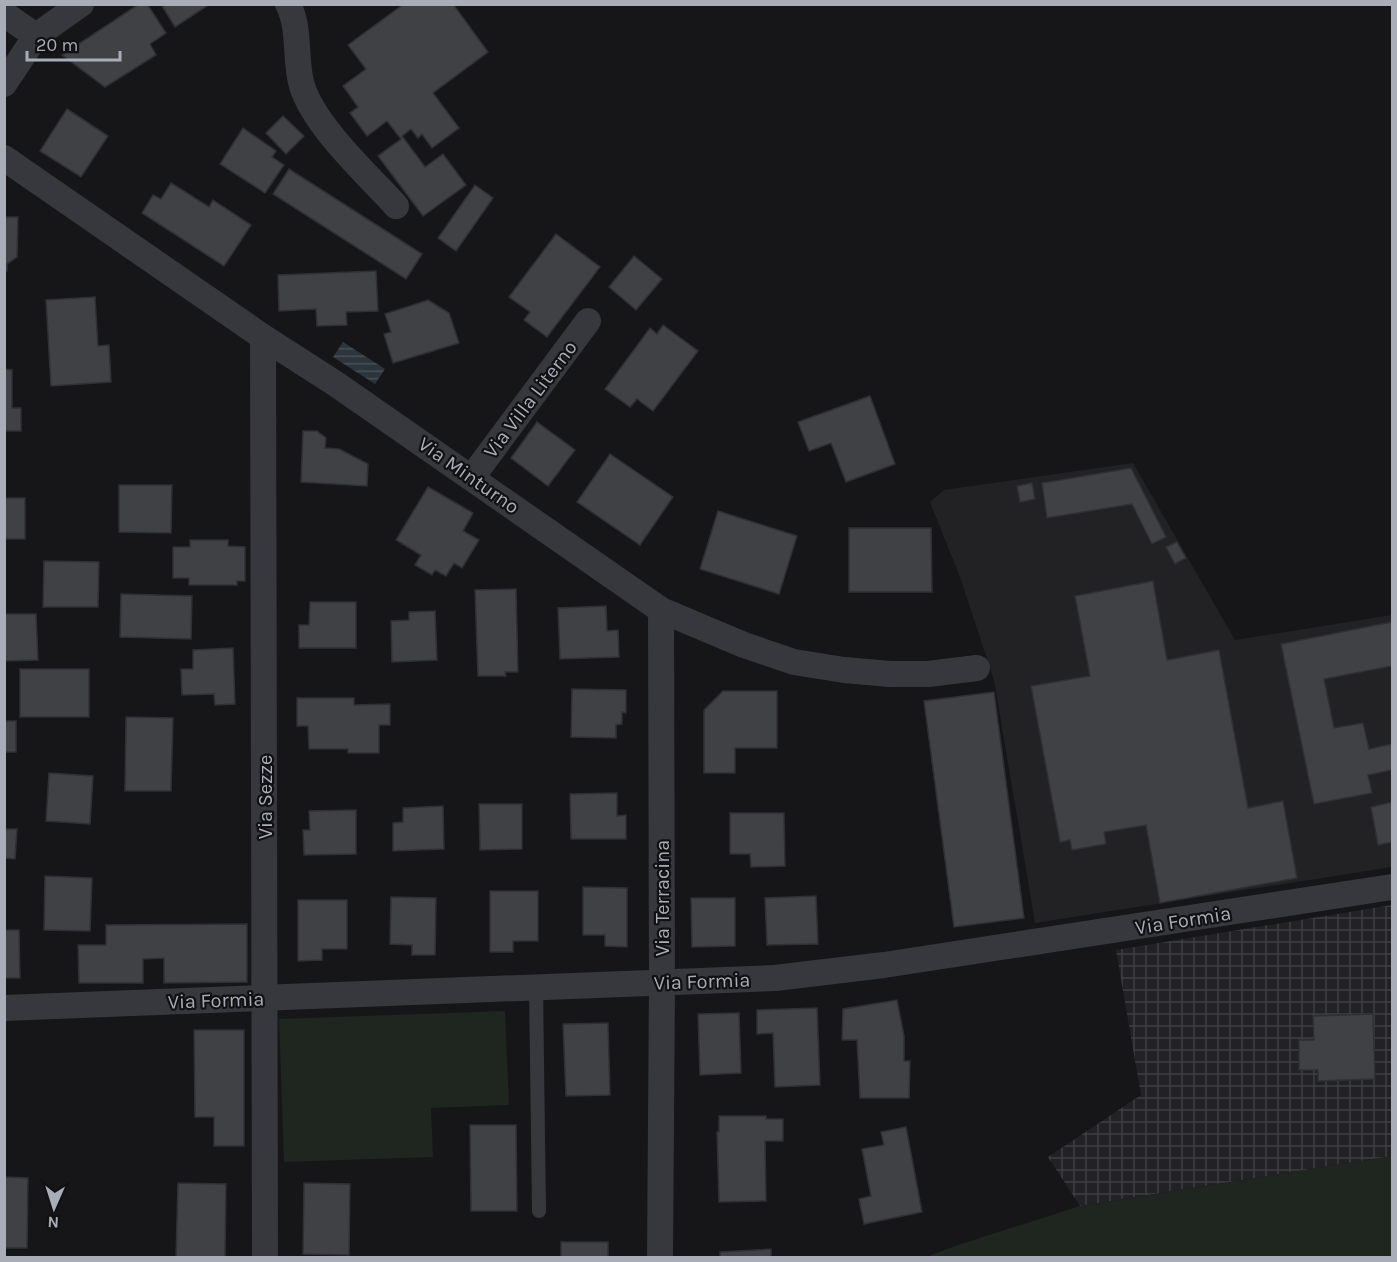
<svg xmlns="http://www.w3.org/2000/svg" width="1397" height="1262" viewBox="0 0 1397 1262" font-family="Karla,sans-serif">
	<defs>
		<pattern id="industrial-grid" width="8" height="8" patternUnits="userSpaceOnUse" patternTransform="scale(1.5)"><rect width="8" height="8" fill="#222225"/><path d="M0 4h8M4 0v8" fill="none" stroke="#3f3f43"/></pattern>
		<pattern id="water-rules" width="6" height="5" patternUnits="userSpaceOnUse" patternTransform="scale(1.5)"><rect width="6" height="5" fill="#2c353c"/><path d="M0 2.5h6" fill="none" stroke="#485056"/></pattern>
	</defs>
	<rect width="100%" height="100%" fill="#161618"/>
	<path fill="#222225" d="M1133 463 1235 640 1392 615V867L1035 923 994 680 960 577 930 502 944 490Z"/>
	<path fill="url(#industrial-grid)" d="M1392 905V1156L1080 1206 1048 1157 1141 1095 1116 950Z"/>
	<g fill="#1e261f">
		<path d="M505 1011 509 1105 431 1108 433 1157 284 1162 279 1019Z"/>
		<path d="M1392 1156V1257H926L955 1246 1080 1206Z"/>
	</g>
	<path fill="url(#water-rules)" d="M343 342 385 369 375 384 333 357Z"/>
	<g fill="#404145" stroke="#303034" stroke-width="1.5">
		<path d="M139 4H147L166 33 150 44 156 55 105 87 62 55Z"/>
		<path d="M161 4H210L175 27Z"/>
		<path d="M404 4H453L488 52 433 93 459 128 432 148 422 134 418 138 411 129 402 136 425 167 443 154 466 185 423 216 378 156 401 139 387 121 367 136 350 113 358 107 343 86 366 69 348 45Z"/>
		<path d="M67 109 108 136 81 177 40 151Z"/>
		<path d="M283 116 304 136 286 154 266 133Z"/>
		<path d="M243 128 276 151 272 157 284 165 265 193 220 164Z"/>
		<path d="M289 169 422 254 406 279 273 194Z"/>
		<path d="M171 183 209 207 213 200 251 225 224 266 142 213 153 195 161 199Z"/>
		<path d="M475 185 493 198 456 251 438 238Z"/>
		<path d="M4 217H18L17 257 7 264V271H4Z"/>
		<path d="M556 234 600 267 547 337 524 320 530 312 509 297Z"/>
		<path d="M634 256 662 279 636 310 609 287Z"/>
		<path d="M376 271 378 311 346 312 347 325 317 326 316 309 279 311 278 275Z"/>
		<path d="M95 297 98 346 109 345 111 382 51 386 46 300Z"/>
		<path d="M428 300 449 313 459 343 393 363 384 334 391 332 385 314Z"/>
		<path d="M663 325 698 351 653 411 637 399 630 407 605 389 650 328 657 334Z"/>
		<path d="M4 369 12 370V408H21V431H4Z"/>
		<path d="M870 396 895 464 846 482 831 443 809 451 798 422Z"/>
		<path d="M537 422 575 450 548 486 511 458Z"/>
		<path d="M303 431H317L326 438 325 448 339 449 368 464 367 486 301 482Z"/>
		<path d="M610 454 673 497 640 545 577 502Z"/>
		<path d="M1131 468 1166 537 1152 544 1132 504 1047 518 1042 483Z"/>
		<path d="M1032 483 1035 499 1020 502 1017 486Z"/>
		<path d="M119 485H172L171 533 119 532Z"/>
		<path d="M428 487 473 513 463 531 479 540 462 568 454 563 446 576 435 570 432 575 415 565 421 555 396 540Z"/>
		<rect x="4" y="498" width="21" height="41"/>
		<path d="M718 511 797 536 779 594 700 569Z"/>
		<path d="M849 528H931L932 592H849Z"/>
		<path d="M190 540H228V546L245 547V581H237V585H189V578H173V547H190Z"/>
		<path d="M1177 542 1186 558 1175 564 1166 547Z"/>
		<path d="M44 561 99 562 98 607H43Z"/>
		<path d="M1153 581 1167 660 1219 650 1248 808 1283 801 1297 878 1160 903 1146 825 1104 832 1106 844 1072 850 1070 840 1060 842 1031 686 1090 676 1075 596Z"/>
		<path d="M516 589 518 672H505L506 676H478L475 590Z"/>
		<path d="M121 594 192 596 191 639 120 637Z"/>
		<path d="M310 602H356V648H299V625H309Z"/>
		<path d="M606 606 607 631 618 630 619 657 560 659 558 608Z"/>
		<path d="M435 611 437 660 392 662 391 621 409 620V612Z"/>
		<path d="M4 614H36L38 660 4 661Z"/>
		<path d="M1392 622V666L1324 679 1334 728 1363 723 1369 749 1392 744V770L1368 775 1372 793 1314 804 1281 644Z"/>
		<path d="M233 648 235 704 215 705 214 694 182 695 181 669H193V650Z"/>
		<rect x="20" y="669" width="69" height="48"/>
		<path d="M572 689 626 690V713L622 712V724L616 725V738L571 737Z"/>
		<path d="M723 691H777V748H735V773H704V710Z"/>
		<path d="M994 692 1024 918 954 927 924 701Z"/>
		<path d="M297 698H354V705L390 704V725H379V753H348V749H309L308 726H297Z"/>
		<path d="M126 717 173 718 171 791H125Z"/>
		<rect x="4" y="721" width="12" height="31"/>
		<path d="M49 773 93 776 90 824 46 821Z"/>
		<path d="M617 793V816L626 815V839H571L570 794Z"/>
		<path d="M1392 802V842L1378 845 1371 807Z"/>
		<path d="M479 804H522V849L480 850Z"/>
		<path d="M443 806 444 849 393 851V823L403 822V808Z"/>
		<path d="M356 810V854L304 855 303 830H310L309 811Z"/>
		<path d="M730 813H784L785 866 751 867 750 854H730Z"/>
		<path d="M4 829H17L15 859 4 858Z"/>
		<path d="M45 876 92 878 90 931 44 930Z"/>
		<path d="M583 887 627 888V947L605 946V935H583Z"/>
		<path d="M490 891H538V941H513V952H490Z"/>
		<path d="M816 896 818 944 767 945 765 898Z"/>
		<path d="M391 897 436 898 435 955H412V945L390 944Z"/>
		<path d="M691 898H735V946L692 947Z"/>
		<path d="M298 900H347V949H322V960L298 961Z"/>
		<path d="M247 924V982L164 983V958L143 959V983H79L78 945H106V925Z"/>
		<path d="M4 930H19L20 978H4Z"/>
		<path d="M897 1000 904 1036V1061H910L909 1098H860L857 1040H842L843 1009Z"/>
		<path d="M817 1008 820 1085 775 1087 773 1033 757 1034V1010Z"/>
		<path d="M739 1013 741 1073 700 1075 698 1014Z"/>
		<path d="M1373 1014 1375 1079 1318 1081V1070H1299V1040H1314L1313 1016Z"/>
		<path d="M608 1023 610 1095 566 1096 563 1024Z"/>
		<path d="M194 1030H244V1146H214V1117H195Z"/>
		<path d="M719 1116H766V1119H783V1141H765L766 1201 719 1202 717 1132H719Z"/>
		<path d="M470 1125H516L517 1211H471Z"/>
		<path d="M906 1127 922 1212 864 1224 859 1199 871 1196 862 1149 884 1145 881 1132Z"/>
		<path d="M4 1177 28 1178 27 1248H4Z"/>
		<path d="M178 1183 226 1184 225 1258H176Z"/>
		<path d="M304 1183 350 1184 349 1255 303 1254Z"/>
		<rect x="561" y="1242" width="47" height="16"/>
		<path d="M771 1249V1258H720V1252Z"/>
	</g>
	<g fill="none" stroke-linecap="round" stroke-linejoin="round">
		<path stroke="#37383d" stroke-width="14" d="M536 987 539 1211"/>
		<g stroke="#37383d" stroke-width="26">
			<path d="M288 4C301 30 294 59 302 86 315 127 367 174 396 206"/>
			<path d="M4 14 36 36 81 4"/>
			<path d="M4 84 36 36"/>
			<path d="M4 158 263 337 336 384 661 610 744 645 794 662 844 670 890 674H928L977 668"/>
			<path d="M263 337 265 1258"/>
			<path d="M472 477 588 321"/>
			<path d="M4 1008 775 978 884 965 1392 887"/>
			<path d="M660 1258 662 983 661 610"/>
		</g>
	</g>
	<g text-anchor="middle" stroke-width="4.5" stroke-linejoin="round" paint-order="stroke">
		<g font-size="20" fill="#a8adb8" stroke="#111113">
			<text transform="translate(530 399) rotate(-53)" y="7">Via Villa Literno</text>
			<text transform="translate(469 475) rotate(35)" y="7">Via Minturno</text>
			<text transform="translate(265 797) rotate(-90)" y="7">Via Sezze</text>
			<text transform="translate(662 898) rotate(-90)" y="7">Via Terracina</text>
			<text transform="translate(1183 920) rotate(-9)" y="7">Via Formia</text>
			<text transform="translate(702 981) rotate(-2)" y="7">Via Formia</text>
			<text transform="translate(216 1000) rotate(-2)" y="7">Via Formia</text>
		</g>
	</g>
	<rect width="1397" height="1262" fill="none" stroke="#a8adb8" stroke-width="12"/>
	<g transform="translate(54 1208) rotate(183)" stroke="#111113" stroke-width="4.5" paint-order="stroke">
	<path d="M0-4.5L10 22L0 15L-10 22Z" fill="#a8adb8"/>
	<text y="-9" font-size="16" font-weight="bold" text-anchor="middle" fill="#a8adb8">N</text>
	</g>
	<path d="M27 51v9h93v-9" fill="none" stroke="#a8adb8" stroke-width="3"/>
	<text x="36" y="51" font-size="18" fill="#a8adb8" stroke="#111113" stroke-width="4.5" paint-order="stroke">20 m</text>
</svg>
